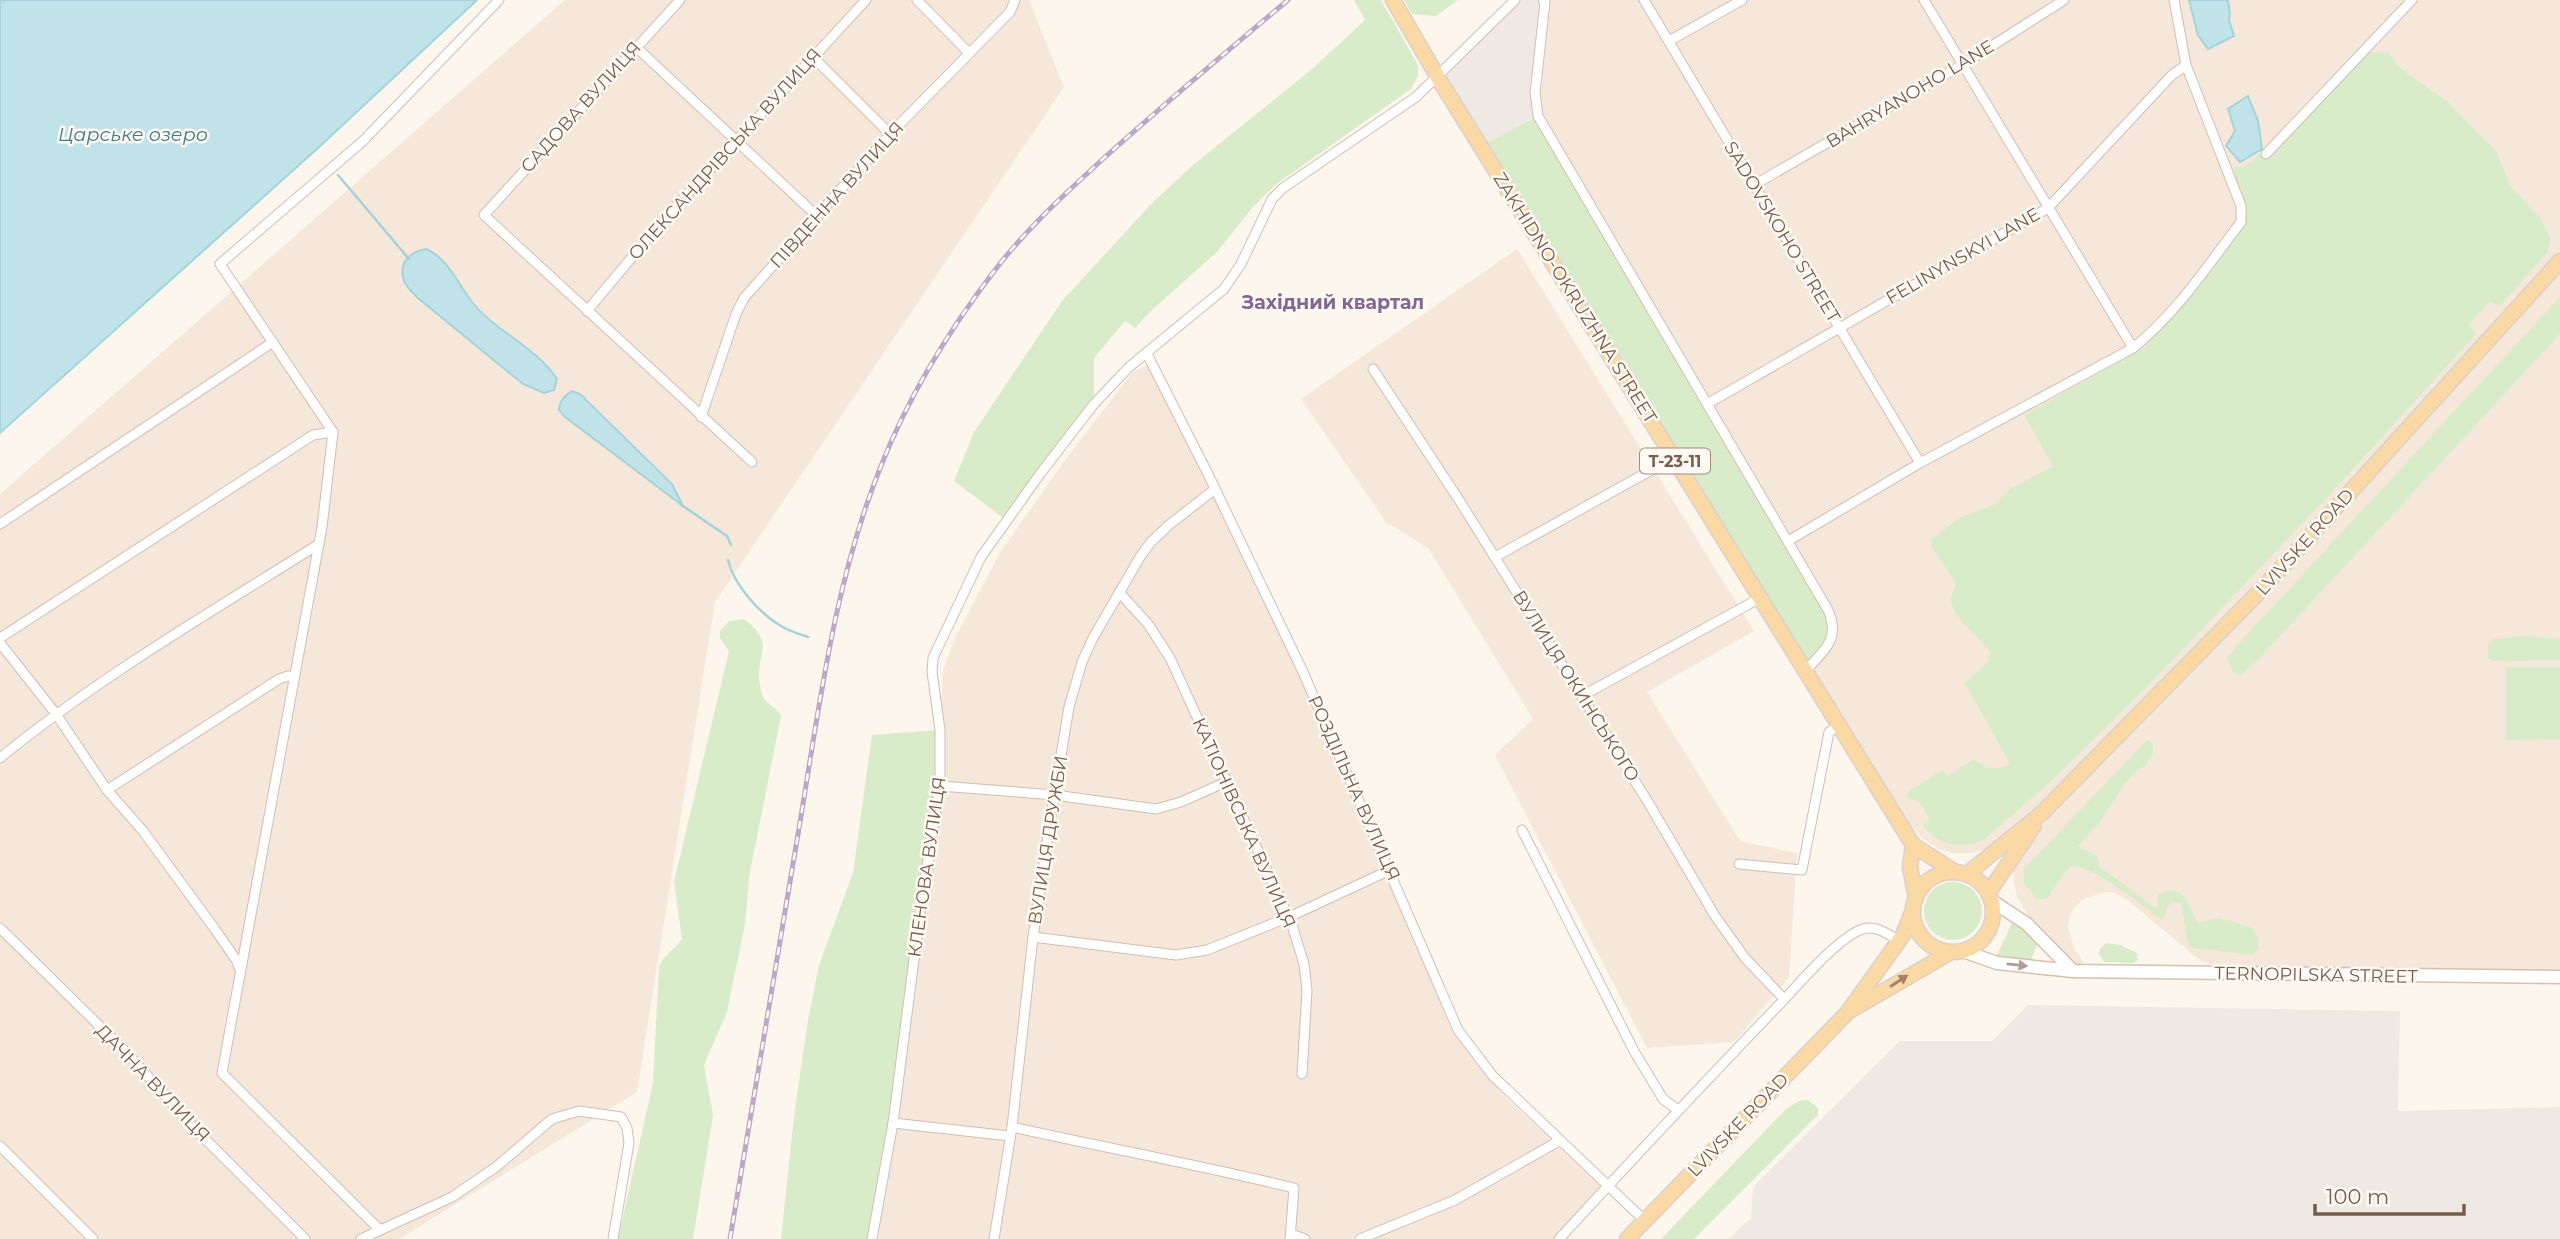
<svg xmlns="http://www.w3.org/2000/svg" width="2560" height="1239" viewBox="0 0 2560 1239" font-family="Montserrat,sans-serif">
	<rect width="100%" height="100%" fill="#fdf6ec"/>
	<g fill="#f5e8da">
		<path d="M565 0H1029L1064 87 715 602 637 1092 399 1239H0V494Z"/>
		<path d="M1538 0H2560V254L2258 586 2038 811 1993 847 1972 853H1953L1939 849 1922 838 1898 812 1806 664 1823 646 1824 612 1534 118 1531 94 1540 4Z"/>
		<path d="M1517 249 1754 631 1647 692 1740 841 1797 853 1789 978 1734 1042 1647 1048 1495 755 1533 719 1428 548 1386 522 1301 399Z"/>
		<path d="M2560 268V973L2241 970 2215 966 2201 961 2127 900 2114 893 2106 892 2084 899 2075 906 2070 916 2068 927 2074 948 2087 968 2075 966 2031 921 2017 896 2014 885 2013 864 2045 817Z"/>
		<path d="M1147 365 1267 601 1384 867 1451 1029 1502 1094 1602 1188 1553 1239H872L940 730 943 671 956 636 1001 551 1068 456 1133 372Z"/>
	</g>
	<g fill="#efe9e4">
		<path d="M1521 0H1538L1541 4 1531 94 1534 118 1485 144 1443 76Z"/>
		<path d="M2028 1005 2400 1011 2398 1111 2560 1107V1239H1728L1751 1218 1753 1187 1900 1041H1992Z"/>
	</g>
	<g fill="#d8ecc9">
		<path d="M1354 0H1381L1418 65V76L1411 89 1275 185 1252 208 1217 252 1152 310 1135 328 1125 321 1094 358V404L1006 520 954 481 974 432 1062 301 1152 203 1193 165 1311 70 1365 20Z"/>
		<path d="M1404 0H1458L1436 16 1412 14Z"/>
		<path d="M2367 52 2389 53 2397 65 2412 77 2447 101 2496 151 2511 187 2541 219 2550 238 2548 252 2499 307 2490 301 2468 325 2477 333 2333 491 2145 689 2047 785 1982 841C1960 850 1937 845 1923 825L1930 820 1919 802 1908 798 1909 791 1943 770 1947 776 1974 759C1987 769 1995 771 2010 764L1965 683 1989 661 1990 652C1981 639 1950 615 1951 599 1951 595 1955 588 1956 583L1932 548 1931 540 1959 518 1994 505 2010 489 2053 466 2024 415 2144 348 2210 272 2217 257 2240 228 2234 166 2241 168 2254 160 2257 155 2278 146Z"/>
		<path d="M1534 118 1824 612C1835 636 1823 647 1806 664L1485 144Z"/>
		<path d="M2560 297V334L2255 663 2240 676 2232 671 2227 658 2240 642Z"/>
		<path d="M744 619C778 645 754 653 760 685 763 707 773 702 781 716L749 877 745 924 727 1012 704 1065 713 1115 693 1239H618L653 1083 659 966C665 954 675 949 682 939L674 882 729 651 720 638V631L729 621Z"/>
		<path d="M2525 636 2560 639V660L2492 661 2488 658V645L2494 639Z"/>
		<path d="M2506 667H2560V739L2506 740Z"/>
		<path d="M940 730V786L872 1239H781L794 1116 808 1020 819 965 853 873 872 735Z"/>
		<path d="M2147 740 2153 743V753L2145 766 2135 772 2125 783 2100 822 2078 846 2097 856 2100 867 2157 909 2158 895C2185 880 2187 906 2198 923L2219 918 2252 928 2258 938V949L2253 955 2192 948 2188 944 2181 903 2172 902 2167 908 2164 918H2159C2142 906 2089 861 2069 867L2047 898 2037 900 2024 883V869Z"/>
		<circle cx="1953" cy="911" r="29"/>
		<path d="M2014 919 2037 945 2031 960 1996 957Z"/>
		<path d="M2106 943 2120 945 2137 953 2138 960 2132 963 2104 962 2099 954 2100 949Z"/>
		<path d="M1808 1100 1818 1108V1115L1694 1239H1661L1786 1109 1799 1101Z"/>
	</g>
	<g fill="#bfe3e8" stroke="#a5d3da" stroke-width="2">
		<path d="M0 0H477L318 148 0 433Z"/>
		<path d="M2189 0H2228L2230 14 2229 20 2234 36 2208 49 2198 35Z"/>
		<path d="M2248 96 2258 121 2262 149 2240 162 2226 146 2235 131 2228 109Z"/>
		<path d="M426 249C448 258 458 284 472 302 496 332 535 346 557 379L554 390 544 393 523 384 419 299C414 294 406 287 404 281 398 262 410 252 426 249Z"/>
		<path d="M572 391 580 394 672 484 683 506 565 417 559 410C560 400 564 396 572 391Z"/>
	</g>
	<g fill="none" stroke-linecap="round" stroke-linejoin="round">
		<g stroke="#a5d3da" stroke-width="2.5">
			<path d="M338 175 409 259"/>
			<path d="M680 504 727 536 731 545"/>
			<path d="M728 560C734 585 759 613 781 626 789 631 799 634 808 637"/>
		</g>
		<g stroke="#d1beb0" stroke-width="11">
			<g id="street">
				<path d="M680 0 484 215 752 462"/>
				<path d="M917 0 968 52"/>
				<path d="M1543 0 1545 2 1535 93 1538 116 1828 610C1841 639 1824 651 1805 671"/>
				<path d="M1644 0 1920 463"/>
				<path d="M1924 0 2133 348"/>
				<path d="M1669 41 1742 0"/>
				<path d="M636 47 818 217"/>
				<path d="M812 56 890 134"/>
				<path d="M2266 154 2412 0"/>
				<path d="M1754 185 1962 65 2064 0"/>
				<path d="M587 311 658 226 866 0"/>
				<path d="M1147 354 1208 474 1303 672 1458 1030 1493 1076 1645 1221"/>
				<path d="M1373 369 1459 500 1648 802 1715 916 1745 958 1784 999"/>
				<path d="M1707 404 2048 208 2171 76 2186 65"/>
				<path d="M701 417 736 314 744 298 890 134 1010 12 1015 0"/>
				<path d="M0 524 273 342"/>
				<path d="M1788 541 1920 463 2133 348C2176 314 2208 265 2241 222V206L2186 65 2174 0"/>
				<path d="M1495 557 1673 458"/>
				<path d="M1119 592 1148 624 1170 658 1292 925 1304 964 1307 991 1302 1074"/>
				<path d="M0 638 313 435 333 432"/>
				<path d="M0 643 56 714 107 790 143 831 214 928 237 961 239 968"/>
				<path d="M1582 696 1760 598"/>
				<path d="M0 758C99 677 211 612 319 544"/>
				<path d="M940 786 1055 795 1156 809 1181 802 1226 782"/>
				<path d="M107 790 279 679 288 676 294 677"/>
				<path d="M1522 830 1634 1051 1663 1099 1678 1110"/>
				<path d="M1739 864 1802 870 1829 732 1839 726"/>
				<path d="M0 928 126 1052 198 1132 305 1239"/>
				<path d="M1033 937 1176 955 1207 950 1289 917 1390 870"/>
				<path d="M893 1123 1010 1136"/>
				<path d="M1012 1127C1106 1148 1200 1165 1294 1188L1290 1239"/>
				<path d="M0 1146 93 1239"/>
				<path d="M380 1230 222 1073 322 527 333 432 220 264 363 141 499 0"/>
				<path d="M1291 1234 1305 1239"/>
				<path d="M361 1239 452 1197 496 1167 552 1119 579 1111 621 1117 627 1128 629 1143 613 1239"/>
				<path d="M872 1239 893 1123 922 897 940 786V730L932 672 933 658 981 557 1040 474 1094 404 1129 367 1224 289 1241 264 1272 199 1283 188 1416 97 1515 0"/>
				<path d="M994 1239 1012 1127 1033 937 1051 816 1069 707 1082 662 1093 638 1140 557 1151 542 1169 525 1215 489"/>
				<path d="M1360 1239 1455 1200 1559 1141"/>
				<path d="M1559 1239C1630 1162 1702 1085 1774 1010 1796 988 1833 942 1860 930 1874 924 1887 933 1899 941"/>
			</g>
		</g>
		<g stroke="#d6c0b0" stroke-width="15">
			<g id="secondary">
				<path d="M1992 901 2027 924 2073 971"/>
				<path d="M1963 951 1997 963 2073 971 2560 977"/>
			</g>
		</g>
		<g stroke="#dad1cd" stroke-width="17">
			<g id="primary">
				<path d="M1393 0 1440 81 1913 845 1955 872"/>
				<path d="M1913 845 1910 867 1916 898"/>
				<circle cx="1953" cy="912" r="40"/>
				<path d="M1967 874 2041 814 2262 589 2560 261"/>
				<path d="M1989 892 2033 827"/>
				<path d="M1853 1009 1951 952"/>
				<path d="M1627 1239 1848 1012 1903 935 1913 910"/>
			</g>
		</g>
		<use href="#street" stroke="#fff" stroke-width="9"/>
		<use href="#secondary" stroke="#fff" stroke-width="12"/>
		<use href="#primary" stroke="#fbd9a5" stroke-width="14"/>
		<g stroke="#b9a8c9" stroke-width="5">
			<path id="rail" d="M730 1239C752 1108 774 977 796 846 818 718 832 587 881 466 909 395 949 330 995 270 1027 228 1066 193 1104 158 1164 104 1226 52 1288 0"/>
		</g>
		<use href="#rail" stroke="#fffaf3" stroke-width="2.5" stroke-dasharray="8" stroke-linecap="butt"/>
	</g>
	<defs><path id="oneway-solid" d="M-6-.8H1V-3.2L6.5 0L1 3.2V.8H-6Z" transform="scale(1.75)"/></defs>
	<use fill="#af9d94" href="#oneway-solid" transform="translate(2017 965) rotate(6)"/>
	<use fill="#a18267" href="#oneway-solid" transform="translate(1899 981) rotate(-33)"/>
	<g text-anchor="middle" stroke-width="5" stroke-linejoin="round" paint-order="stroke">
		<rect fill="#fffaf3" stroke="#a28b7f" stroke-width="2" x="1640" y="448.5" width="70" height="25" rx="5"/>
		<g font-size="16" font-weight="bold" fill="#7a5c4d">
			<text x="1675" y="467">Т-23-11</text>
		</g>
		<g font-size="18" fill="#7a5c4d" stroke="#fffaf3">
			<text transform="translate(1910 94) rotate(-31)" y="6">BAHRYANOHO LANE</text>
			<text transform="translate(581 107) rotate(-48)" y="6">САДОВА ВУЛИЦЯ</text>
			<text transform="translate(725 154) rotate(-48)" y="6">ОЛЕКСАНДРІВСЬКА ВУЛИЦЯ</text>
			<text transform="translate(837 195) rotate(-48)" y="6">ПІВДЕННА ВУЛИЦЯ</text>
			<text transform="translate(1782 232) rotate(59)" y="6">SADOVSKOHO STREET</text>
			<text transform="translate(1963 256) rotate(-30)" y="6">FELINYNSKYI LANE</text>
			<text transform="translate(1575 298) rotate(58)" y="6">ZAKHIDNO-OKRUZHNA STREET</text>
			<text transform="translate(2305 542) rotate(-48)" y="6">LVIVSKE ROAD</text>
			<text transform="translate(1576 686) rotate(58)" y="6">ВУЛИЦЯ ОКИНСЬКОГО</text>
			<text transform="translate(1354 788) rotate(66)" y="6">РОЗДІЛЬНА ВУЛИЦЯ</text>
			<text transform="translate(1244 823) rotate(66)" y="6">КАТІОНІВСЬКА ВУЛИЦЯ</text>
			<text transform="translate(1048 840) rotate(-81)" y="6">ВУЛИЦЯ ДРУЖБИ</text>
			<text transform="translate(927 867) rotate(-82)" y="6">КЛЕНОВА ВУЛИЦЯ</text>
			<text transform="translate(2316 975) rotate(1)" y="6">TERNOPILSKA STREET</text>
			<text transform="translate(153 1083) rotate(46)" y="6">ДАЧНА ВУЛИЦЯ</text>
			<text transform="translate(1738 1125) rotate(-46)" y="6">LVIVSKE ROAD</text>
		</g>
		<g font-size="19" font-style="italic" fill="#437c86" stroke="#fffaf3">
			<text x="133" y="141">Царське озеро</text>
		</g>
		<g font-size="19" font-weight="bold" fill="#846695" stroke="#fffaf3">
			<text x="1333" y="309">Західний квартал</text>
		</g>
	</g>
	<path d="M2315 1204v10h149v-10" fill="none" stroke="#7a5c4d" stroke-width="3.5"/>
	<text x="2326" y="1204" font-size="21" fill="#7a5c4d" stroke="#fffaf3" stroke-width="5" paint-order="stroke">100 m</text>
</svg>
